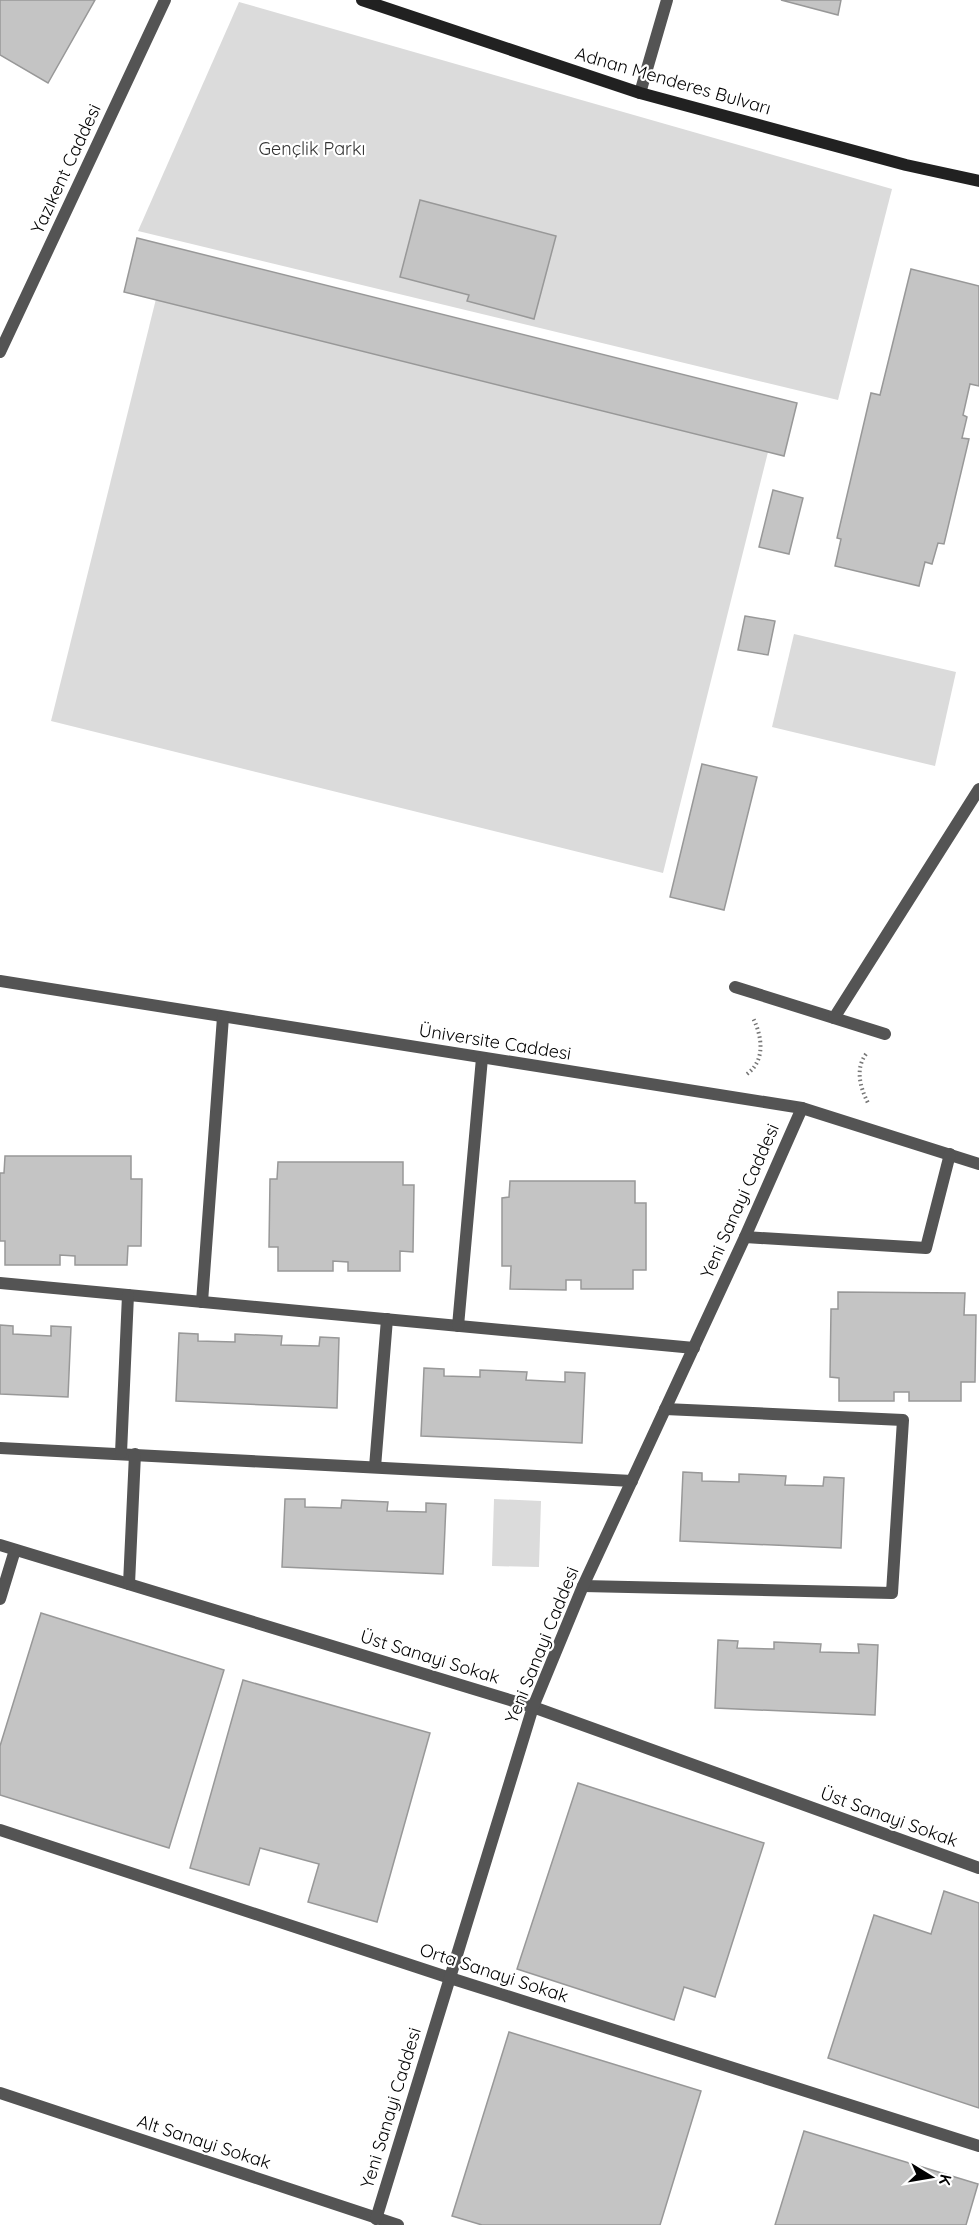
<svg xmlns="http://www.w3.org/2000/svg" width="979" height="2225" viewBox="0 0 979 2225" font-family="Quicksand,sans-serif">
	<rect width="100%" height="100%" fill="#fff"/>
	<g fill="#dbdbdb">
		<path d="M239 2 892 189 838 400 138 231Z"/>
		<path d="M156 299 768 452 663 873 51 721Z"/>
		<path d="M794 634 956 672 935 766 772 727Z"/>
		<path d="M494 1499 541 1501 539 1567 492 1566Z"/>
	</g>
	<g fill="#c4c4c4" stroke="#989898" stroke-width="1.5">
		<path d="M0 0H95L48 83 0 55Z"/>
		<path d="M781 0H841L838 15Z"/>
		<path d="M420 200 556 236 534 319 467 301 469 295 400 277Z"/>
		<path d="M137 238 797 403 784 456 124 292Z"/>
		<path d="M911 269 979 286V386L970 384 963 415 967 417 962 438 969 439 944 544 938 543 932 564 925 562 919 586 835 566 841 539 837 538 871 393 880 395Z"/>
		<path d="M773 490 803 498 789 554 759 547Z"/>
		<path d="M745 616 775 621 768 655 738 650Z"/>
		<path d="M702 764 757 777 724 910 670 897Z"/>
		<path d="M5 1156H131V1179H142L141 1246H128L127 1265H75V1256L60 1255V1265H5V1241H0V1173H4Z"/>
		<path d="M278 1162H403V1185H414L413 1252 400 1251V1271H348V1262L333 1261V1271H278V1247H269L270 1179H277Z"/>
		<path d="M510 1181H635V1203H646V1270H633V1289H581V1280H566V1290L510 1289 511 1266H502V1198L509 1197Z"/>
		<path d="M838 1292 965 1293 964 1315H976L975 1382H961V1401H909V1392H894V1401H839V1378L830 1377 831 1309H838Z"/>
		<path d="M0 1325 13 1326V1334L51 1336V1326L71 1327 68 1397 0 1394Z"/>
		<path d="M179 1333 198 1334V1341L235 1342V1334L282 1336 281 1345 319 1346 320 1337 339 1338 337 1408 176 1401Z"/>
		<path d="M424 1368 444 1369V1376L480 1377V1370L527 1372 526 1380 565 1382V1372L585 1373 582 1443 421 1436Z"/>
		<path d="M683 1472 702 1473V1481L739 1482V1474L786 1476 785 1485 823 1486 824 1477 844 1478 841 1548 680 1541Z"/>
		<path d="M285 1499H305V1507L341 1508 342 1500 388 1502 387 1511 426 1512V1503L446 1504 443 1574 282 1567Z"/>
		<path d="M41 1613 224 1670 169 1848 0 1795V1746Z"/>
		<path d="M718 1640 738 1641 737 1648 774 1649V1642L821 1644 820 1652 859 1653 858 1644 878 1645 875 1715 715 1708Z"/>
		<path d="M243 1680 430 1733 377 1922 308 1902 319 1864 260 1848 249 1885 190 1868Z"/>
		<path d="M578 1783 764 1843 715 1997 684 1987 674 2020 517 1969Z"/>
		<path d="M944 1891 979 1903V2108L828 2058 874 1915 931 1934Z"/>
		<path d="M509 2032 701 2091 660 2225H482L452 2216Z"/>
		<path d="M804 2131 978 2184 966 2225H775Z"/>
	</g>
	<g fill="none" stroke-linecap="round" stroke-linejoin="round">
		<g stroke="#767676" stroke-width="4" stroke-dasharray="1.5 3" stroke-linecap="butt">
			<path d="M866 1054C855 1069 860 1087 868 1103"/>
			<path d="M747 1074C766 1060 762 1036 753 1018"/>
		</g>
		<g stroke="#545454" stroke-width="12">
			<path d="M640 93 667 0"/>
			<path d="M0 981 802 1108 979 1164"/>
			<path d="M735 987 885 1034"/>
			<path d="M834 1018 979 789"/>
			<path d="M745 1237 926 1248 950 1154"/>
			<path d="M0 1283 694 1348"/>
			<path d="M202 1302 223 1017"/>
			<path d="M458 1326 482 1058"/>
			<path d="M0 1448 632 1481"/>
			<path d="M121 1453 128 1295"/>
			<path d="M375 1467 387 1319"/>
			<path d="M0 1545 533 1707 979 1868"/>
			<path d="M129 1584 135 1454"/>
			<path d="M583 1586 892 1593 903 1420 665 1409"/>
			<path d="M0 1599 15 1550"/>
			<path d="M0 1830 450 1978 979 2146"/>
			<path d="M0 2093 398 2225"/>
			<path d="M376 2219 533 1707 583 1586 745 1237 802 1108"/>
		</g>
		<path stroke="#545454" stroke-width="12" d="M0 352 165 0"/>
		<path stroke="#212121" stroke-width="12" d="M362 0 640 93 906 165 979 181"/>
	</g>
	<g text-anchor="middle" stroke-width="4.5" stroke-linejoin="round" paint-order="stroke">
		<g font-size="18" fill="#000" stroke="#fff">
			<text transform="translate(673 81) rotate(16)" y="6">Adnan Menderes Bulvarı</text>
			<text transform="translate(66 169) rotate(-65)" y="6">Yazıkent Caddesi</text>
			<text transform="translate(495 1042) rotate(9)" y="6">Üniversite Caddesi</text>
			<text transform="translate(740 1201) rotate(-66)" y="6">Yeni Sanayi Caddesi</text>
			<text transform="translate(542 1645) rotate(-68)" y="6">Yeni Sanayi Caddesi</text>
			<text transform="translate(430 1657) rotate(17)" y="6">Üst Sanayi Sokak</text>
			<text transform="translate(889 1817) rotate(20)" y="6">Üst Sanayi Sokak</text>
			<text transform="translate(494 1973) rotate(18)" y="6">Orta Sanayi Sokak</text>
			<text transform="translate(391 2108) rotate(-73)" y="6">Yeni Sanayi Caddesi</text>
			<text transform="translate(204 2142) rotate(18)" y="6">Alt Sanayi Sokak</text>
		</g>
		<g font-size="18" fill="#323232" stroke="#fff">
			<text x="312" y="155">Gençlik Parkı</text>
		</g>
	</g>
	<g transform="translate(931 2177) rotate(101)" stroke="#ffffff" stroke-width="4.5" paint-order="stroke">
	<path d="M0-4.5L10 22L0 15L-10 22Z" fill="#000000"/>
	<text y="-9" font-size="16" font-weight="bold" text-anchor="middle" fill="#000000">K</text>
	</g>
</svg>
